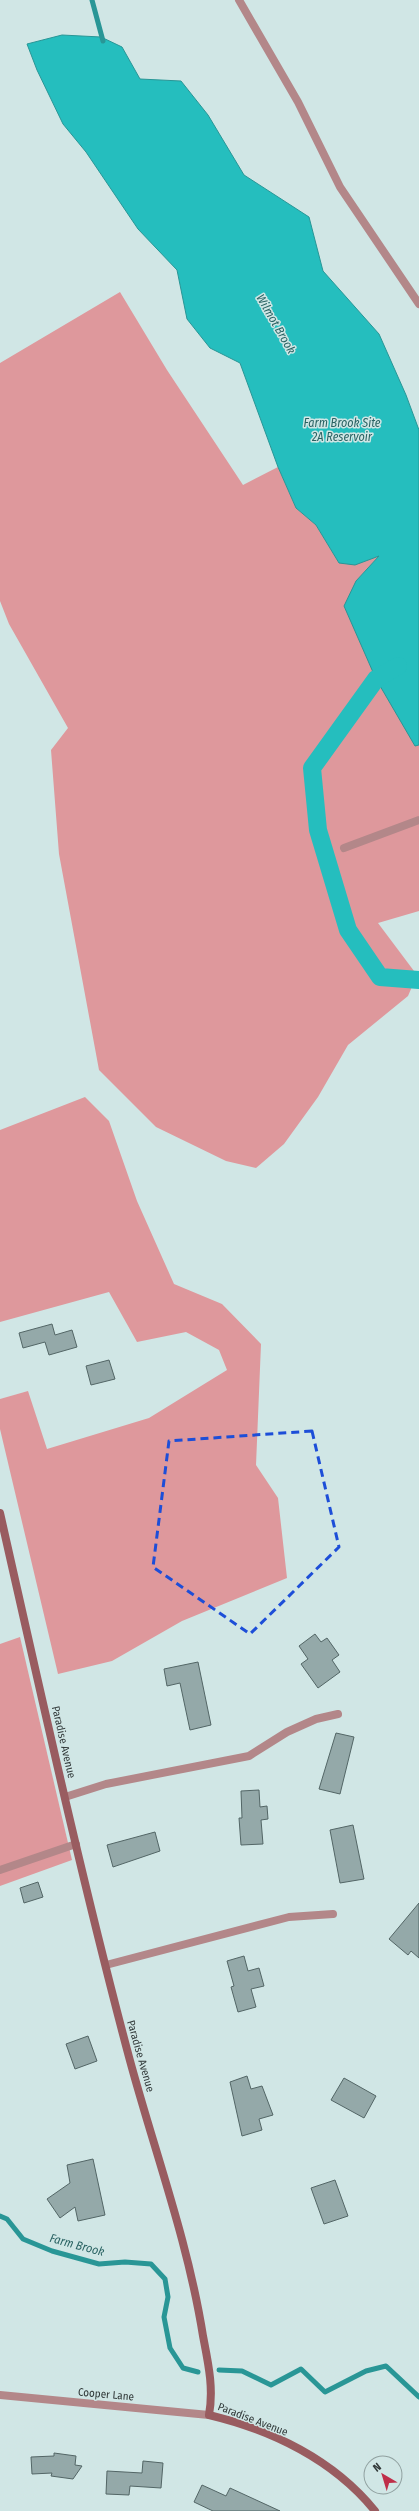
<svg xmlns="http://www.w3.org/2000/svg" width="419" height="2511" viewBox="0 0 419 2511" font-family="'Fira Sans Condensed',sans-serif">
	<rect width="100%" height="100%" fill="#d0e6e5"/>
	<g fill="#de989c">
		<path d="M120 292 167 370 243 485 278 467 296 508 316 525 339 563 380 555 356 581 416 746 419 745V911L378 923 417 975 408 996 348 1045 318 1097 284 1144 256 1168 226 1161 156 1127 99 1070 59 854 51 750 68 728 9 624 0 601V363Z"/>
		<path d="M85 1097 109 1121 137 1201 174 1284 222 1304 261 1344 256 1465 278 1498 287 1578 182 1621 112 1661 58 1674 0 1429V1399L28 1391 47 1449 149 1418 227 1370 219 1350 186 1332 137 1342 109 1292 0 1322V1130Z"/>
		<path d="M20 1637 72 1860 0 1886V1644Z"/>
	</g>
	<path fill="#25bebe" stroke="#299696" d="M62 35 101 37 122 47 140 79 181 81 208 115 244 175 309 217 323 271 379 334 406 395 419 430V745L415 746 376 679 344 606 356 581 379 556 355 565 339 563 316 525 296 508 278 467 240 363 210 348 187 319 177 270 138 229 86 152 63 124 37 70 27 44Z"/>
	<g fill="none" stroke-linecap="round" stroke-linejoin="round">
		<g stroke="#299696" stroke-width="5">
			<path d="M92 0 103 41"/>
			<path d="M0 2216 7 2219 23 2239 52 2251 99 2264 125 2262 151 2264 165 2279 168 2297 164 2317 170 2348 183 2368 198 2372"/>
			<path d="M219 2370 242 2371 271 2385 301 2369 325 2392 366 2371 386 2366 419 2397"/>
		</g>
		<path stroke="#25bebe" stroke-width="18" d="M398 666 376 679 312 768 318 830 348 930 380 977 419 980"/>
	</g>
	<g fill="#94a9a9" stroke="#536666">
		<path d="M52 1324 55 1335 72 1330 77 1347 49 1355 45 1342 23 1348 19 1333Z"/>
		<path d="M109 1360 115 1379 91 1385 86 1366Z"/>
		<path d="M315 1634 321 1642 327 1638 339 1655 332 1660 340 1672 318 1688 301 1664 308 1659 299 1646Z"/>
		<path d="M198 1662 211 1725 190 1730 180 1683 167 1686 164 1669Z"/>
		<path d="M336 1733 354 1737 340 1794 319 1789Z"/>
		<path d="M259 1790 260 1807 267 1806 268 1819 261 1820 263 1844 241 1845 239 1818H242L241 1791Z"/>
		<path d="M353 1825 364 1879 340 1883 330 1830Z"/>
		<path d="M155 1832 160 1851 113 1867 107 1845Z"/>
		<path d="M38 1882 43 1897 24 1903 20 1888Z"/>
		<path d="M419 1903V1958L411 1951 408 1955 389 1939Z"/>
		<path d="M244 1956 248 1971 259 1968 264 1986 251 1989 256 2007 238 2012 231 1987 234 1986 227 1961Z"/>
		<path d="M88 2036 97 2061 75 2069 66 2044Z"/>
		<path d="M247 2076 251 2089 262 2086 273 2115 259 2119 262 2130 242 2136 230 2082Z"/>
		<path d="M344 2078 376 2096 364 2118 331 2100Z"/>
		<path d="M93 2159 105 2215 78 2221 75 2207 60 2218 47 2199 70 2183 67 2165Z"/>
		<path d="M335 2180 348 2216 324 2224 311 2188Z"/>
		<path d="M54 2453 76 2456 75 2465 82 2466 73 2479 51 2476 52 2473 32 2474 31 2457 54 2456Z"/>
		<path d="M143 2461 163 2463 161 2488 130 2486 129 2495 106 2494 107 2471 142 2473Z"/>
		<path d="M202 2485 226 2496 230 2488 280 2511H213L194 2502Z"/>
	</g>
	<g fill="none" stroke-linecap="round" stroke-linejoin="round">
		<g stroke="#b38789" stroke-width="8">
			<path d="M239 0 298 102 340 187 419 304"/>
			<path d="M344 848 419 820"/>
			<path d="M65 1797 106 1784 249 1756 287 1732 316 1719 338 1714"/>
			<path d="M0 1870 76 1844"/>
			<path d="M106 1965 289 1917 333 1914"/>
		</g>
		<path stroke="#b38789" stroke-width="8" d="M0 2395 209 2415"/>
		<path stroke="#995c60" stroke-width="8" d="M0 1513C41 1694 81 1877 129 2057 154 2150 188 2241 203 2336 208 2362 214 2388 209 2415 272 2430 334 2460 375 2511"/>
	</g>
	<path fill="none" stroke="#1d4ed8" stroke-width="3" stroke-dasharray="8 5" stroke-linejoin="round" d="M312 1431 339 1547 250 1634 153 1567 169 1441Z"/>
	<g text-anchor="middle" stroke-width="3" stroke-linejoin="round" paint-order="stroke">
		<g font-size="11" fill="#313939" stroke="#d0e6e5">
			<text transform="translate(64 1742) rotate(77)" y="4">Paradise Avenue</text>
			<text transform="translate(141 2056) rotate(74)" y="4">Paradise Avenue</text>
			<text transform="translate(106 2394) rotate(5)" y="4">Cooper Lane</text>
			<text transform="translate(253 2419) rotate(21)" y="4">Paradise Avenue</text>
		</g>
		<g font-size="12" font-style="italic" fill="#296262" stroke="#d0e6e5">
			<text transform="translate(276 324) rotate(60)" y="4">Wilmot Brook</text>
			<text x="342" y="427">Farm Brook Site<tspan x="342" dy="14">2A Reservoir</tspan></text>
			<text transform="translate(77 2245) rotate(15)" y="4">Farm Brook</text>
		</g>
	</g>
	<g transform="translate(383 2475) rotate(322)"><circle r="19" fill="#d0e6e5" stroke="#90a1a0"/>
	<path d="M0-3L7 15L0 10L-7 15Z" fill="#bf2e49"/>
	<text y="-6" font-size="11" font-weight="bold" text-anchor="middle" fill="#313939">N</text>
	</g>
</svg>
